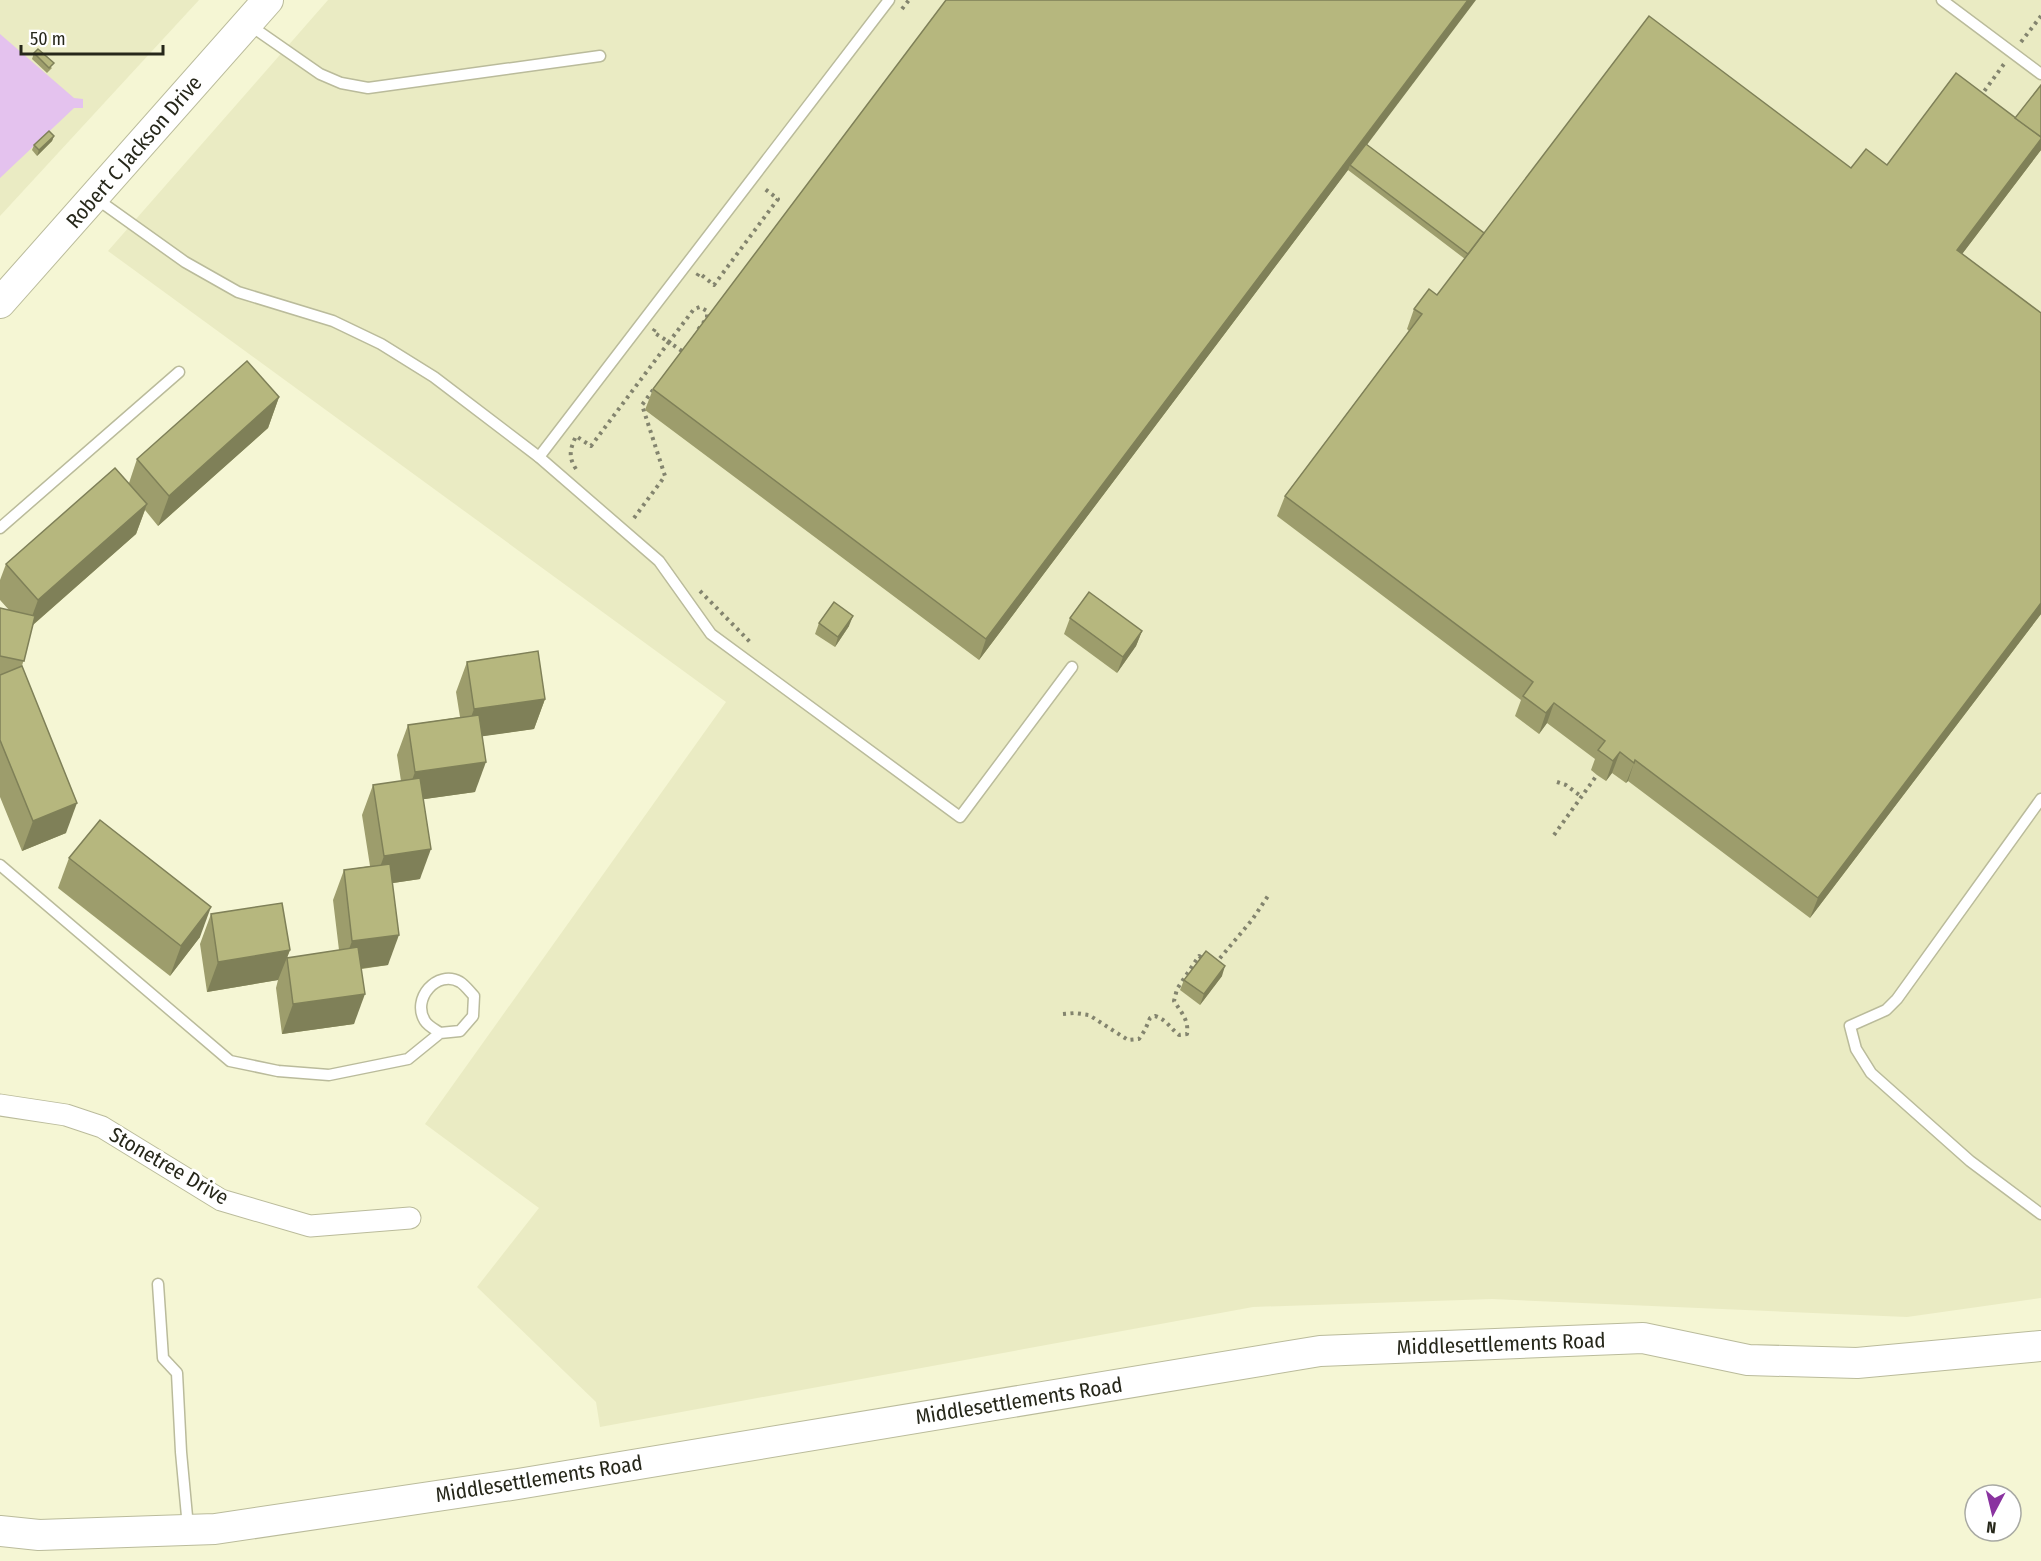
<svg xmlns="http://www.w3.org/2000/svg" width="2041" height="1561" viewBox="0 0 2041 1561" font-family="'Fira Sans Condensed',sans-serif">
	<rect width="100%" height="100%" fill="#f5f6d4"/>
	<g fill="#eaebc3">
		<path d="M0 0H199L0 216Z"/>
		<path d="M328 0H2041V1298L1907 1317 1492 1299 1253 1307 600 1427 596 1402 477 1287 539 1208 425 1124 726 702 108 251Z"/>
	</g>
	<path fill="#e4c2ee" d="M0 34 74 98 83 99V108H74L0 178Z"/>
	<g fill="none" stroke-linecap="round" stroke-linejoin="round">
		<g stroke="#babb9b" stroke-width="13">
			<g id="lane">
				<path d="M1942 0 2041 74"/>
				<path d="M248 24 320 74 341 83 368 88 600 56"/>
				<path d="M94 197 185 262 238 292 333 321 381 344 434 377 539 457 659 561 711 634 960 817 1072 667"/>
				<path d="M539 457 889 0"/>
				<path d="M0 528 179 372"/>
				<path d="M2041 799 1897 999 1886 1010 1850 1026 1856 1049 1871 1073 1970 1161 2041 1214"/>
				<path d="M0 865 230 1061 278 1071 329 1075 408 1059 440 1033 460 1031 473 1016 474 996C470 992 465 985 460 982 437 969 411 999 425 1021 428 1026 436 1030 440 1033"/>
				<path d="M158 1284 163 1358 177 1373 181 1452 188 1527"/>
			</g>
		</g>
		<g stroke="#babb9b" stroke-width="23">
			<path id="street" d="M0 1105 66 1115 102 1127 221 1200 310 1226 410 1218"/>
		</g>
		<g stroke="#babb9b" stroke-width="32">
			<g id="secondary">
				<path d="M0 303 268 0"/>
				<path d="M0 1531 39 1535 215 1529 518 1484 1320 1351 1643 1338 1748 1360 1857 1363 2041 1346"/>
			</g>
		</g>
		<g stroke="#83846e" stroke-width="4" stroke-dasharray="3 4.5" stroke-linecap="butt">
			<path d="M902 9 909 0"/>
			<path d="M2021 42 2041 16"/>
			<path d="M1980 97 2004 64"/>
			<path d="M697 276 699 273 714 285 778 199 765 189 766 187"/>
			<path d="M682 351 669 342 694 309 700 307 707 311V318L697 331"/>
			<path d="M576 469C568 457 570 449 576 436L591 446 669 342 653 332 655 329"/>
			<path d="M634 518 665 476 642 405 653 390"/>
			<path d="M700 591 752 644"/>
			<path d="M1557 782 1566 785 1582 797"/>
			<path d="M1554 835 1597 775"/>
			<path d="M1215 964 1252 920 1268 896"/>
			<path d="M1063 1014 1075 1013 1089 1015 1128 1040 1139 1039 1145 1030 1150 1018 1155 1016C1166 1019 1170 1028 1179 1035L1187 1034C1189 1020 1181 1012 1174 1001L1177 989 1199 956 1205 960"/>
		</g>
		<use href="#lane" stroke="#fff" stroke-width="10"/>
		<use href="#street" stroke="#fff" stroke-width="21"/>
		<use href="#secondary" stroke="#fff" stroke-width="30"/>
	</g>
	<g fill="#9d9d6c">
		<path d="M34 53 52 68 47 73 32 59Z"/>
		<path d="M2041 85V150L1962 254 2041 313V614L1810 918 1628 781 1626 783 1612 773 1606 781 1597 775 1591 770 1595 759 1547 723 1539 734 1515 716 1521 700 1277 516 1285 496 1409 331 1407 329 1414 309 1437 295 1465 259 1348 170 979 660 645 410 653 389 1367 145 1484 233 1851 168 1887 165 2015 118Z"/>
		<path d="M54 136 52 141 37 156 32 150 34 145Z"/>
		<path d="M279 397 268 428 158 526 145 510 136 534 33 625 22 666 66 833 22 851 0 797V608L9 610 0 600V580L6 564 129 483 137 459Z"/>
		<path d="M1070 618 1142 631 1136 646 1117 673 1064 634Z"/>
		<path d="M819 623 849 626 835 647 815 634Z"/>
		<path d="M467 662 545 699 534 729 482 736 475 792 424 799 420 879 393 883 388 965 362 969 354 1024 282 1034 276 988 278 980 207 992 200 944 211 914 290 950 287 958 339 950 333 900 344 870 370 866 362 815 373 785 401 781 397 755 408 725 460 717 456 692Z"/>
		<path d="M69 858 200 937 170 976 58 888Z"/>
		<path d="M1222 976 1200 1005 1180 990 1184 980Z"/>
	</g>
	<g fill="#7f8058">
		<path d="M1468 0H1476L1351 166 1350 165 1348 170 979 660 986 639Z"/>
		<path d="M54 136 52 141 37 156 39 150Z"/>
		<path d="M2041 139V150L1950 270 1957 250Z"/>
		<path d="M279 397 268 428 158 526 169 496Z"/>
		<path d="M147 504 136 534 27 630 38 600Z"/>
		<path d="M2041 603V614L1810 918 1818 898Z"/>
		<path d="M853 616 849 626 835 647 838 637Z"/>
		<path d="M1142 631 1136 646 1117 673 1123 657Z"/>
		<path d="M545 699 534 729 463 739 474 709Z"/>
		<path d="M1554 703 1547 723 1539 734 1546 713Z"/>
		<path d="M1620 752 1612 773 1606 781 1613 761Z"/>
		<path d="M1635 760 1628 781 1626 783 1634 763Z"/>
		<path d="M486 762 475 792 404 802 415 772Z"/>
		<path d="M77 803 66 833 22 851 33 821Z"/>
		<path d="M431 849 420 879 373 886 384 856Z"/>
		<path d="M211 907 200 937 170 976 181 946Z"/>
		<path d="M399 935 388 965 341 971 352 941Z"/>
		<path d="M290 950 278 980 207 992 218 962Z"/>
		<path d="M1225 966 1222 976 1200 1005 1204 994Z"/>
		<path d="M365 994 354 1024 282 1034 293 1004Z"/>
	</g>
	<g fill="#b6b77e" stroke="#7f8058" stroke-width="1.5">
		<path d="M946 0H1468L986 639 653 389Z"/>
		<path d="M1649 16 1851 168 1866 149 1887 165 1956 73 2041 137V139L1957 250 2041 313V603L1818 898 1635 760 1634 763 1620 752 1613 761 1605 755 1598 750 1605 741 1554 703 1546 713 1523 696 1533 682 1285 496 1422 314 1414 309 1429 289 1437 295Z"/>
		<path d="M38 49 54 63 49 68 34 53Z"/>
		<path d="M2041 85V137L2015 118Z"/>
		<path d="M49 131 54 136 39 150 34 145Z"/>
		<path d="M1366 144 1484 233 1468 254 1350 165Z"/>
		<path d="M247 361 279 397 169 496 137 459Z"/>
		<path d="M115 468 147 504 38 600 6 564Z"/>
		<path d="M1089 592 1142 631 1123 657 1070 618Z"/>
		<path d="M834 602 853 616 838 637 819 623Z"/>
		<path d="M0 608 35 616 24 661 0 656Z"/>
		<path d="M538 651 545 699 474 709 467 662Z"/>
		<path d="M22 666 77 803 33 821 0 740V675Z"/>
		<path d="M479 715 486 762 415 772 408 725Z"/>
		<path d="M420 778 431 849 384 856 373 785Z"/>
		<path d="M100 820 211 907 181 946 69 858Z"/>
		<path d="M390 864 399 935 352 941 344 870Z"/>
		<path d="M282 903 290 950 218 962 211 914Z"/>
		<path d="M358 947 365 994 293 1004 287 958Z"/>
		<path d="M1206 951 1225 966 1204 994 1184 980Z"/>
	</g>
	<g text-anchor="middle" stroke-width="6" stroke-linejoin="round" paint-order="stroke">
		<g font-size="21" fill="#26271a" stroke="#fff">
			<text transform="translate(134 152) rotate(-49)" y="7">Robert C Jackson Drive</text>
			<text transform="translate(169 1166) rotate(30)" y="7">Stonetree Drive</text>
			<text transform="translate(1501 1344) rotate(-2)" y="7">Middlesettlements Road</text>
			<text transform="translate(1019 1401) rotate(-9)" y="7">Middlesettlements Road</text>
			<text transform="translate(539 1479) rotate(-9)" y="7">Middlesettlements Road</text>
		</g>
	</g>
	<g transform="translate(1993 1513) rotate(187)"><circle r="28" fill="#ffffff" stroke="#a8a9a3" stroke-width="1.5"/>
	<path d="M0-4.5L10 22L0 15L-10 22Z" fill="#8a33a0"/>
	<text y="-9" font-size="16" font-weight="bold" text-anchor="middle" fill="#26271a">N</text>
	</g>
	<path d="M21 45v9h142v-9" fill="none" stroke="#26271a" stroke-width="3"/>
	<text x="30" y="45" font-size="18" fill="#26271a" stroke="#ffffff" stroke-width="4.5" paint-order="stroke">50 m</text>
</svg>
